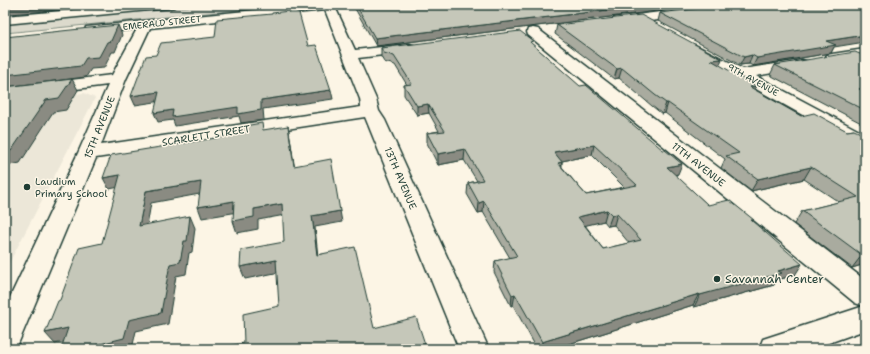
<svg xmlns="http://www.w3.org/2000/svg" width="870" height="354" viewBox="0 0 870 354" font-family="'Shantell Sans',sans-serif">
	<rect width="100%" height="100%" fill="#fcf5e5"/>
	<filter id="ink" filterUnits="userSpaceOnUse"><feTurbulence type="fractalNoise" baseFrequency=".025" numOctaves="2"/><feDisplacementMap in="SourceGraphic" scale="8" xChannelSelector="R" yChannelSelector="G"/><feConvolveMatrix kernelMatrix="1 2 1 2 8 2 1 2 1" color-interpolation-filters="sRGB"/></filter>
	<g filter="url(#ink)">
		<path fill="#ece7d8" d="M84 93 95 98 5 271V103Z"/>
		<path fill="#dcdacc" stroke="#7e8c80" d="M202 5H289L5 33V24Z"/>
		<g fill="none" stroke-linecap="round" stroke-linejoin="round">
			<g stroke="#1f3d34" stroke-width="3">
				<g id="street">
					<path d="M132 5H176L174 7 170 8 5 24V16Z"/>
					<path d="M307 5H348L346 7 336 9 355 50 409 44 414 45 416 48 414 51 409 52 358 58 376 99 379 111 385 120 489 349H459L365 117 96 158 16 349H5V308L78 153 108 85 5 98V88L112 75 137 29 91 34 86 33 85 30 86 27ZM325 10 360 99 361 107 101 145 126 79 150 28Z"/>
					<path d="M687 9 691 10 693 13 691 16 618 25 614 24 612 21 614 18 618 17Z"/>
					<path d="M533 28 538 29 865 280V330L812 349H759L763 339 864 306 855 303 528 35 527 32 528 29Z"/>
					<path d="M695 45 743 69 802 60 807 61 809 64 807 67 756 76 865 134V148L858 146 690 52 688 49 690 46Z"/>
					<path d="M865 49V57L832 62 827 61 825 58 827 55 832 54Z"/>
				</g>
			</g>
			<use href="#street" fill="#fcf5e5" fill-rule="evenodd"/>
		</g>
		<g fill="#a9ab9f" stroke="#1f3d34" fill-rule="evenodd">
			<path d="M353 5H706L376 46Z"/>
			<path d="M660 13 834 47 831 53 753 66 749 64 740 65 658 21Z"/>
			<path d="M557 25 719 65 755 90 801 116 847 131 854 130 865 264 852 268 794 224 802 211 839 202 804 179 751 191 721 168 725 159 665 113 662 114 652 106 619 78 614 79 555 34Z"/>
			<path d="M532 44 678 174 675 175 708 205 753 222 795 275 777 280 774 285 694 307 693 305 553 349H537L513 305 511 306 494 272 495 261 510 258 483 212 478 213 467 194 468 183 477 181 464 160 438 165 427 143V133L439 131 429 113 417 115 404 95V85H407L395 65 384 62 381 57V48ZM592 155 624 187 586 195 562 167V161ZM604 221 608 226 614 225 629 243 603 249 585 225Z"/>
			<path d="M865 56V125L770 75 775 65Z"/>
		</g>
		<g fill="#8a8b82" stroke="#1f3d34">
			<path d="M30 5H117L73 9 72 7 71 9 10 14 6 7Z"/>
			<path d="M649 5H706L376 46 375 38Z"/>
			<path d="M118 25 122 35 115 52H112L104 68 91 69 86 77 5 87V75L86 58Z"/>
			<path d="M865 35V42L834 47 831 53 753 66 757 58 826 41Z"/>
			<path d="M752 55 749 64 740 65 744 57Z"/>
			<path d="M722 59 718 69 711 60Z"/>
			<path d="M622 68 619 78 614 79 617 69Z"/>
			<path d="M72 79 78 90 66 110 53 112 20 163 5 166V152L46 100Z"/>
			<path d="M756 86 751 97 750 87Z"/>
			<path d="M331 90 333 99 263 109 264 120 241 123 239 116 175 126 173 120 158 122 154 113 173 110 238 107 261 100Z"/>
			<path d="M159 92 162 101 135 105 131 96Z"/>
			<path d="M666 103H668L665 113 662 114Z"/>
			<path d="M428 104 429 113 417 115V106Z"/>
			<path d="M288 126 290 137 296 177 294 166Z"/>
			<path d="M594 145 592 155 552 163 554 152Z"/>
			<path d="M465 149 464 160 438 165V154Z"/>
			<path d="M562 162 560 172 558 163Z"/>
			<path d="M682 164 678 174 663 178 667 167Z"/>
			<path d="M811 167 804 179 751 191 758 179Z"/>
			<path d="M120 175 125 186 109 189 103 178Z"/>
			<path d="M201 182 205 193 151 203 145 238 139 226 146 191Z"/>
			<path d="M234 201 238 212 202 218 198 207Z"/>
			<path d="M484 201 483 212 478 213 479 203Z"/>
			<path d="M282 204 285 215 258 220V229L237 233 233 221 254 209Z"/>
			<path d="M607 210 604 221 575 228 578 217Z"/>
			<path d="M340 211 342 222 315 227 319 267 317 255 312 216Z"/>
			<path d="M617 214 614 225 608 226 612 215Z"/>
			<path d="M190 216 195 228 192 252 189 253 186 274 176 276 168 324 136 331 132 349H95L96 345 129 320 170 264 184 241Z"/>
			<path d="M865 254V264L852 268 862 255Z"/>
			<path d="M276 260 280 272 245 279 240 267Z"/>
			<path d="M802 264 795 275 777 280 774 285 694 307 700 295 778 271Z"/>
			<path d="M515 294 513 305 511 306 512 295Z"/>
			<path d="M699 294 693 305 553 349H540L542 342Z"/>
			<path d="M68 328 77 339 55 344 45 333Z"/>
			<path d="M425 344V349H406Z"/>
		</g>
		<g fill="#c5c7b9" stroke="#1f3d34" fill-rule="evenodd">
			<path d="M8 5H30L6 7Z"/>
			<path d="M356 5H649L375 38Z"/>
			<path d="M728 5H865V35L826 41 836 45 757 58 752 55 744 57 660 13Z"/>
			<path d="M289 11 290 13H299L308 46 316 45 331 90 261 100V110L238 114V107L172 117 173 110 154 113 159 92 131 96 146 56 156 55 161 43 215 37 217 19 272 14V13Z"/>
			<path d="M641 15 722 59 711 60 756 86 750 87 801 116 814 113 847 131 854 130 865 135V254L862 255 802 211 858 197 811 167 758 179 726 156 739 153 668 103H666L655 95 622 68 617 69 557 25Z"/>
			<path d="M118 25 111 41 107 42 99 57 86 58 81 66 5 75V37Z"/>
			<path d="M520 31 533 41 530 42 580 86 586 85 663 150H665L682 164 667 167 708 205 729 200 754 220H751L802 264 778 271 782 273 700 295 699 294 542 342 515 294 512 295 495 261 517 256 484 201 479 203 468 183 483 180 465 149 438 154 427 133 445 131 428 104 417 106 404 85 412 84 394 56 384 53 381 48ZM594 145 637 185 586 195 558 163 562 162 554 152ZM607 210 612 215 617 214 641 240 603 249 578 217Z"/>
			<path d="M855 52 865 56V87L859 89 865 90V110L775 65Z"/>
			<path d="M72 79 59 98 46 100 11 151 5 152V87Z"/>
			<path d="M262 123 263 130 288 126 294 166 331 159 340 211 312 216 317 255 355 247 374 328 416 317 425 344 406 349H224V347L244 343 243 314 279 306 276 260 240 267 241 250 284 242 282 204 254 209V217L233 221 234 201 198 207 201 182 146 191 139 226 190 216 187 241H184L180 262 170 264 161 313 129 320 124 338 96 345 95 349H61L68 328 45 333 58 301 60 300 79 248 102 243 120 175 103 178 111 155 234 135 238 134V127Z"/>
		</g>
	</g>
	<g fill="#1f3d34" stroke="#fcf5e5" stroke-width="1.5">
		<circle cx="27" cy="187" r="4"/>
		<circle cx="717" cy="279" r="4"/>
	</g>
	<g text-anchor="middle" stroke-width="3" stroke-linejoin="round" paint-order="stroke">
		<g font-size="9" fill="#1f3d34" stroke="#fcf5e5">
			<text transform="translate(162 23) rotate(-6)" y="3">EMERALD STREET</text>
			<text transform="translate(753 80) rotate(29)" y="3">9TH AVENUE</text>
		</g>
		<g font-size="10" fill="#1f3d34" stroke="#fcf5e5">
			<text transform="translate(99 127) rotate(-68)" y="4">15TH AVENUE</text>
			<text transform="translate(206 135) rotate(-9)" y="4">SCARLETT STREET</text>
			<text transform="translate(699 164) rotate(38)" y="4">11TH AVENUE</text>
			<text transform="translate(401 178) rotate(67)" y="4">13TH AVENUE</text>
		</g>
		<g font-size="10" fill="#1f3d34" stroke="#fcf5e5" text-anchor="start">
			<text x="35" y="185">Laudium<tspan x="35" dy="12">Primary School</tspan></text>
		</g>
		<g font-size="12" fill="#1f3d34" stroke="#fcf5e5" text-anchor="start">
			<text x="725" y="283">Savannah Center</text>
		</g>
	</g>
	<rect width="870" height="354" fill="none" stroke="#fcf5e5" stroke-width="20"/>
	<rect x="10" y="10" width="850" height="334" fill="none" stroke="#1f3d34" stroke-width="1.5" filter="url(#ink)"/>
</svg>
